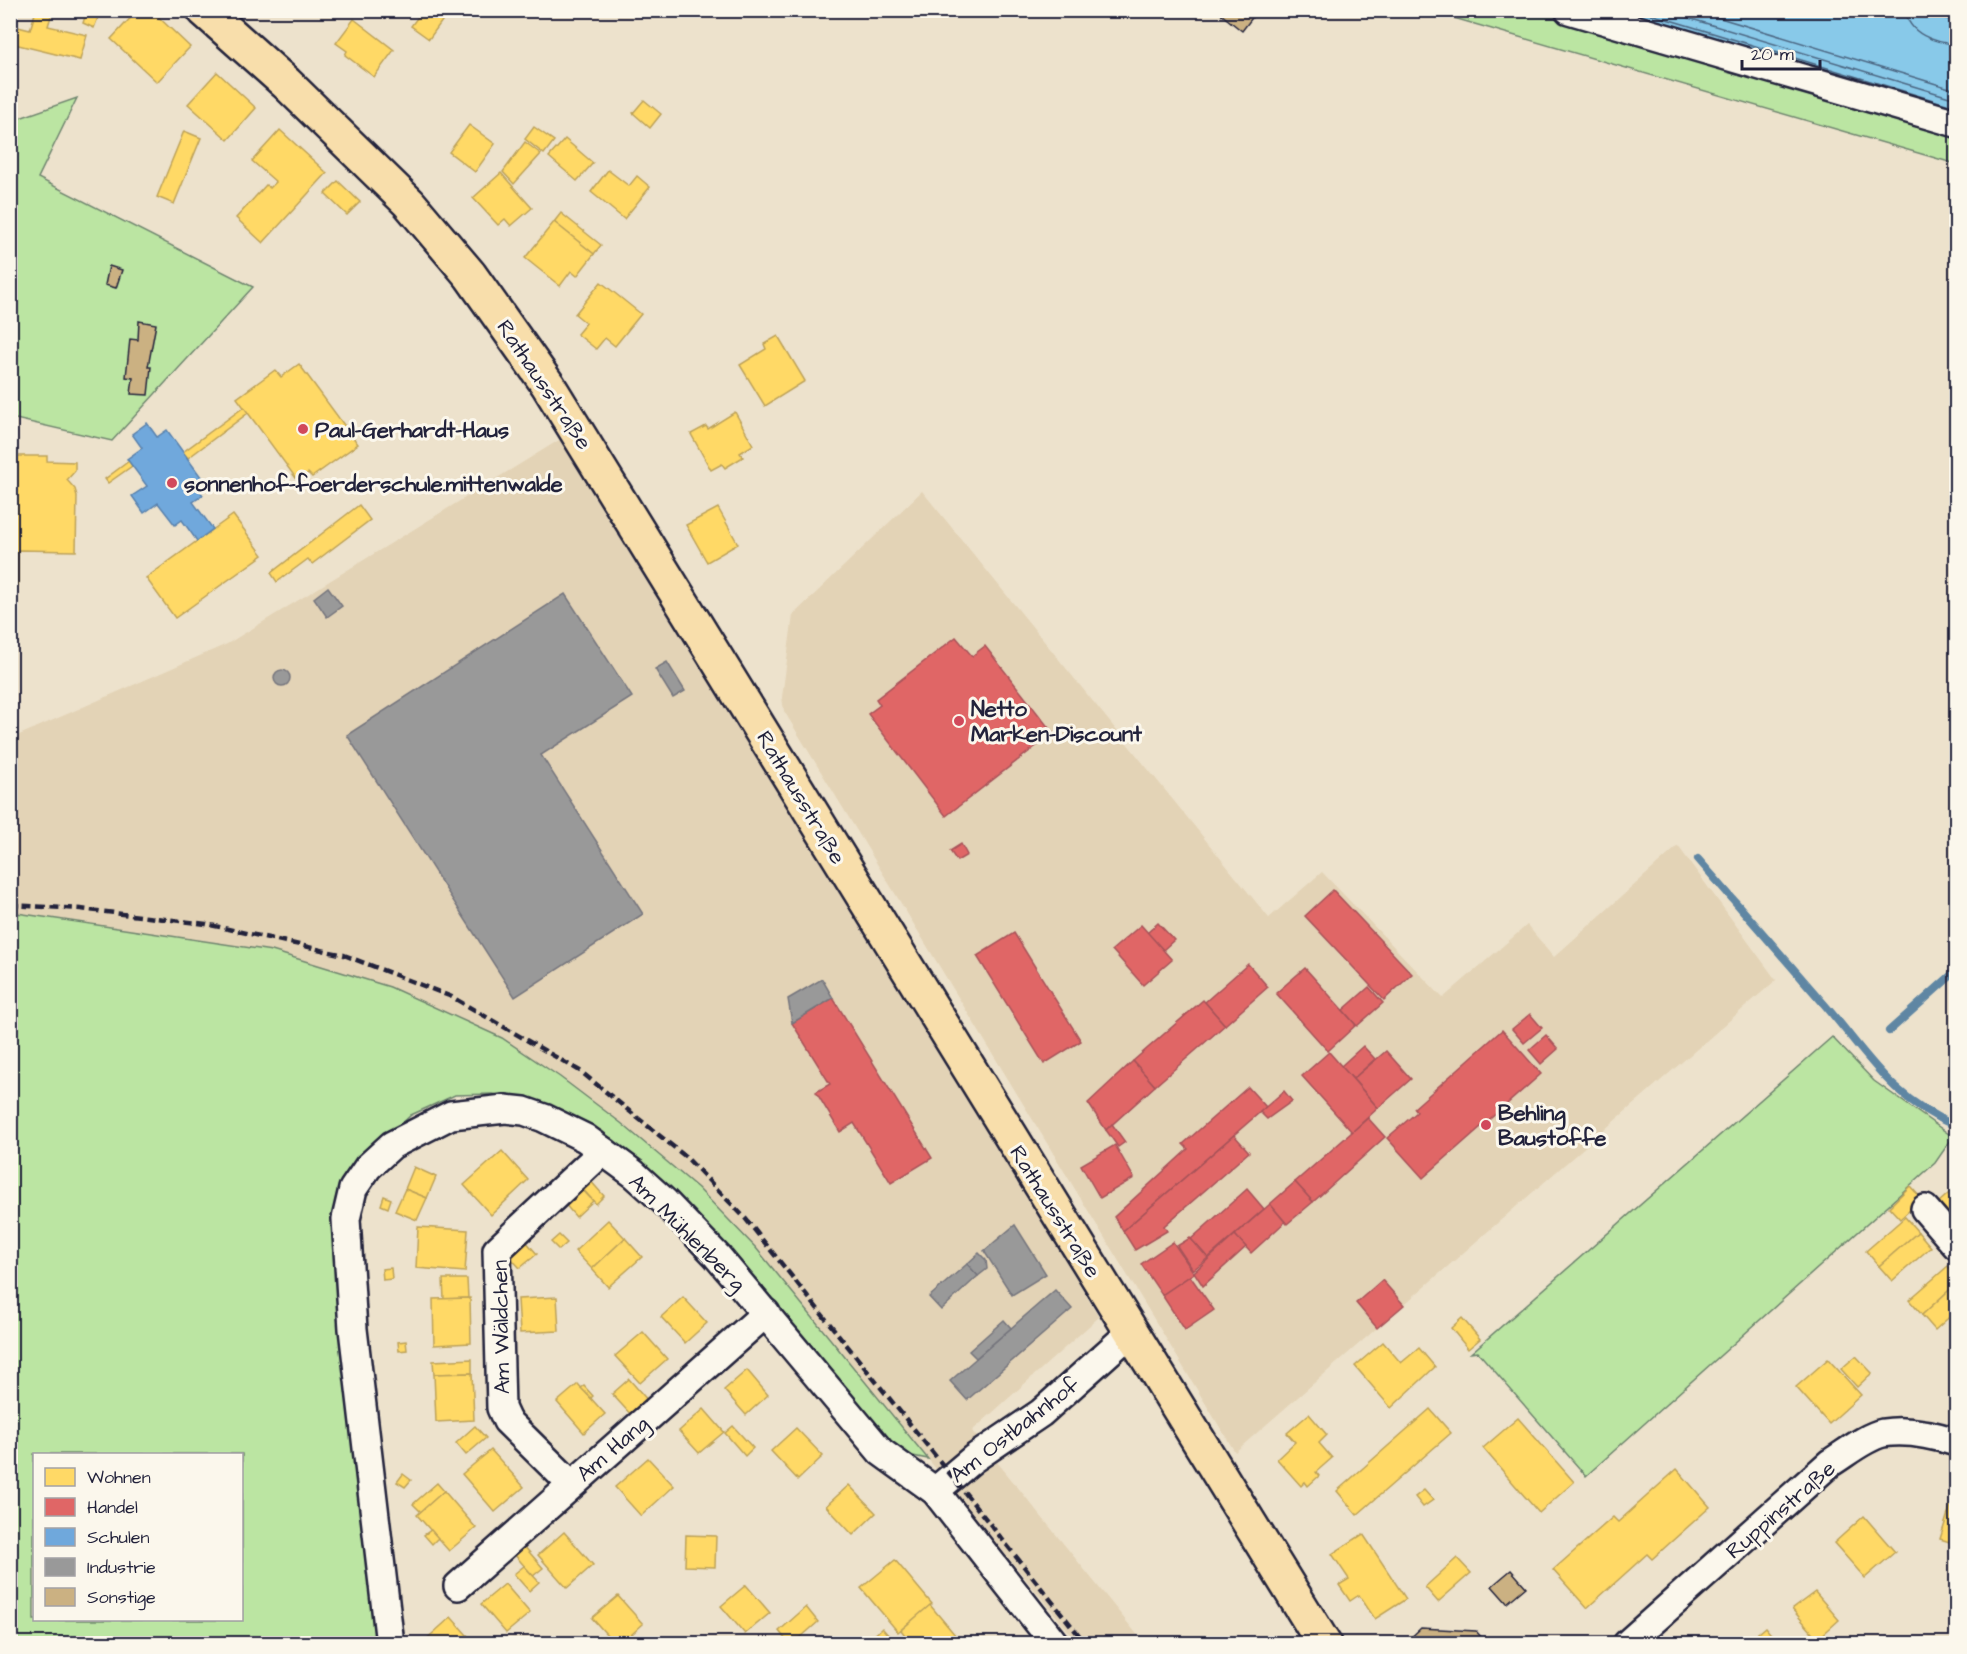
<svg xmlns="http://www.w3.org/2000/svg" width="1967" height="1654" viewBox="0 0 1967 1654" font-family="'Architects Daughter',sans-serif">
	<rect width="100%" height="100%" fill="#ede2cc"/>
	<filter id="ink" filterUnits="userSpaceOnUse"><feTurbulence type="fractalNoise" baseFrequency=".0167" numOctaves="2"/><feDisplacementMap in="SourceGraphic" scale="12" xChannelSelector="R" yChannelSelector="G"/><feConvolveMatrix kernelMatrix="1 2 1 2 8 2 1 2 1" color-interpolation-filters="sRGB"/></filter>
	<g filter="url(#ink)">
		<g fill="#e3d3b6">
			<path d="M564 437 877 938 1099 1317 972 1431 1144 1643H1078L756 1248 698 1188 621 1123 560 1077 502 1038 390 987 272 951 11 912 10 739 227 644Z"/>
			<path d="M922 491 1269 918 1322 872 1443 998 1527 925 1554 957 1678 846 1776 980 1235 1452 784 711 782 697 793 615Z"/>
		</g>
		<g fill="#bbe5a2" stroke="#6e846e" stroke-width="1.5" fill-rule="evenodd">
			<path d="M1430 11H1618L1956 113V164Z"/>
			<path d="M1919 11H1956V22Z"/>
			<path d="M77 98 38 178 253 287 112 441 11 418V121Z"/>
			<path d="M10 912 272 951 390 987 502 1038 560 1077 621 1123 698 1188 756 1248 928 1459 903 1454 868 1420 713 1232 602 1131 546 1106 493 1094 455 1095 411 1115 345 1178 382 1643H11ZM34 1454H242V1620H34Z"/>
			<path d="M1832 1037 1874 1081 1953 1137 1935 1163 1586 1476 1478 1352 1471 1353Z"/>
		</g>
		<path fill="#88c9e9" stroke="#5f86a3" stroke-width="1.5" d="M1919 10 1956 22V113L1618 11Z"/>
		<g fill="#ffd966" stroke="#bda259" stroke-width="1.5">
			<path d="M36 10H53L48 26 87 35 80 60 10 43V25L30 30Z"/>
			<path d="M101 10 94 28 83 23 87 10Z"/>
			<path d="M138 10H151L190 47 157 82 111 39Z"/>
			<path d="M423 10H450L429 39 411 26Z"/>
			<path d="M354 19 394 50 374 77 345 55 347 51 336 43Z"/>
			<path d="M217 72 256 108 228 140 188 104Z"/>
			<path d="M644 100 661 114 650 128 633 113Z"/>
			<path d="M469 125 495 144 475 172 449 152Z"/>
			<path d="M534 127 554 141 544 154 525 139Z"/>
			<path d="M280 130 327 173 263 243 236 218 266 185 270 188 276 182 252 161Z"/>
			<path d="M184 131 201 138 174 204 157 197Z"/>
			<path d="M565 139 593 163 577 181 549 157Z"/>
			<path d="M525 142 541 154 514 184 503 172Z"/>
			<path d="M608 170 629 186 637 176 650 187 624 219 591 192Z"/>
			<path d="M501 173 532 208 511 226 505 219 498 225 473 198Z"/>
			<path d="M338 181 360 202 347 215 325 194Z"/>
			<path d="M561 213 601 245 594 254 554 222Z"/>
			<path d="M554 222 594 254 577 276 571 271 560 286 525 258Z"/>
			<path d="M601 282 641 314 615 346 605 338 596 349 577 334 586 323 575 314Z"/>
			<path d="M778 336 805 381 765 406 740 365 766 349 764 344Z"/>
			<path d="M299 364 358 444 312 477 308 473 298 481 237 398 275 370 281 377Z"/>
			<path d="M244 407 248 413 188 458 183 452Z"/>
			<path d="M735 412 753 445 740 453 743 457 725 468 722 464 711 470 691 434 706 426 708 429Z"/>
			<path d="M10 456H47V461L75 462V471L67 480 75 489 77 496 76 551 18 550V586H10Z"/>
			<path d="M129 461 132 466 108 483 105 479Z"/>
			<path d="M359 505 370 520 312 564 308 559 277 582 271 573Z"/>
			<path d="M718 508 738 544 707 562 686 525Z"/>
			<path d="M233 515 263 555 175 618 146 578Z"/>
			<path d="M502 1151 528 1180 491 1215 464 1185Z"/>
			<path d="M414 1167 436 1177 427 1198 405 1189Z"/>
			<path d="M588 1178 604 1196 596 1204 579 1185Z"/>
			<path d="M1910 1186 1922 1199 1900 1219 1889 1207Z"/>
			<path d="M580 1187 593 1201 576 1217 563 1202Z"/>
			<path d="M1956 1187V1222L1939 1202Z"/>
			<path d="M405 1189 427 1198 417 1220 395 1211Z"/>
			<path d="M384 1196 391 1199 388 1208 381 1205Z"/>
			<path d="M1905 1217 1918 1232 1879 1266 1866 1251Z"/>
			<path d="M608 1220 625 1238 592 1269 575 1251Z"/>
			<path d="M418 1227 468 1230 465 1272 416 1268Z"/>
			<path d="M1918 1232 1931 1247 1892 1281 1879 1266Z"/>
			<path d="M559 1235 567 1243 559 1250 551 1242Z"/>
			<path d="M625 1238 642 1257 608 1287 592 1269Z"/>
			<path d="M524 1239 537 1254 520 1268 507 1254Z"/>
			<path d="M1948 1266 1956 1275V1284L1922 1315 1909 1300Z"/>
			<path d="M391 1268 392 1279 383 1280 382 1269Z"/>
			<path d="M443 1279H467L468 1298 444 1299Z"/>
			<path d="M1956 1284V1311L1935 1330 1922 1315Z"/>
			<path d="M557 1297 559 1331 520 1333 518 1299Z"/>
			<path d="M683 1297 707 1323 685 1343 661 1317Z"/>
			<path d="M470 1298 471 1343 434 1345 433 1299Z"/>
			<path d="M1462 1318 1480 1339 1468 1349 1451 1328Z"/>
			<path d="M643 1332 667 1359 640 1383 615 1356Z"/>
			<path d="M406 1341 407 1350 399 1351 398 1342Z"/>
			<path d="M1383 1342 1401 1363 1419 1348 1435 1367 1391 1408 1355 1366Z"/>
			<path d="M1956 1344V1357L1950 1350Z"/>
			<path d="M1856 1356 1872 1373 1857 1387 1841 1369Z"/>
			<path d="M472 1359V1373L434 1374 433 1361Z"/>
			<path d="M1828 1359 1861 1395 1829 1424 1796 1387Z"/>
			<path d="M747 1370 768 1395 746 1415 724 1390Z"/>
			<path d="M472 1373 474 1420 436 1422 434 1374Z"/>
			<path d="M629 1379 649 1402 633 1417 612 1394Z"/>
			<path d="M578 1384 605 1414 584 1433 557 1402Z"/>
			<path d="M584 1386 593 1396 591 1398 581 1388Z"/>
			<path d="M704 1409 724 1432 699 1453 679 1431Z"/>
			<path d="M1430 1409 1451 1433 1357 1515 1337 1491Z"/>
			<path d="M1309 1414 1327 1435 1319 1443 1332 1458 1316 1472 1319 1476 1308 1486 1305 1482 1301 1486 1277 1459 1295 1442 1287 1433Z"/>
			<path d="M1518 1418 1574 1482 1539 1513 1483 1448Z"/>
			<path d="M475 1426 486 1438 466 1455 456 1443Z"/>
			<path d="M733 1426 753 1448 745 1456 725 1433Z"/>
			<path d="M796 1428 823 1456 798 1480 771 1451Z"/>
			<path d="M491 1450 524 1487 495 1512 462 1474Z"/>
			<path d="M648 1458 674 1486 641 1516 615 1487Z"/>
			<path d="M1677 1469 1710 1507 1652 1559 1647 1554 1587 1608 1553 1570 1613 1517 1618 1522Z"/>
			<path d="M403 1474 411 1480 405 1487 397 1482Z"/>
			<path d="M437 1483 444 1491 421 1512 413 1504Z"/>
			<path d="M849 1485 876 1513 853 1535 826 1506Z"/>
			<path d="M1424 1490 1433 1500 1423 1507 1415 1497Z"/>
			<path d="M444 1491 476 1528 449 1551 417 1515Z"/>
			<path d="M1951 1504 1956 1506V1544L1940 1539Z"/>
			<path d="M1864 1516 1895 1552 1865 1578 1834 1543Z"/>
			<path d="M431 1530 438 1538 432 1544 424 1535Z"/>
			<path d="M564 1532 593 1565 567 1588 538 1555Z"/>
			<path d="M1363 1534 1406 1599 1375 1619 1359 1595 1350 1601 1339 1585 1349 1579 1332 1554Z"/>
			<path d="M686 1535 716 1536 715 1567 685 1566Z"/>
			<path d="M523 1545 543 1568 533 1576 514 1554Z"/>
			<path d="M1457 1558 1471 1573 1438 1602 1425 1587Z"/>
			<path d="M895 1560 932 1604 898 1632 861 1588Z"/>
			<path d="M524 1566 539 1582 529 1591 514 1574Z"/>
			<path d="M505 1584 530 1613 506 1633 481 1604Z"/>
			<path d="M746 1585 770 1613 745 1634 721 1606Z"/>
			<path d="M1815 1592 1839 1620 1818 1639 1792 1609Z"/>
			<path d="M618 1596 643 1624 621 1644H615L592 1618Z"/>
			<path d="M930 1605 956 1636 954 1637 959 1644H912L901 1630Z"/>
			<path d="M806 1607 818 1622 793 1644H789L779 1631Z"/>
			<path d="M451 1617 475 1644H423L422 1643Z"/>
			<path d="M1765 1627 1779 1644H1750L1751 1639Z"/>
			<path d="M882 1628 890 1637 883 1644H869L867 1642Z"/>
			<path d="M894 1636 901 1644H886Z"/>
		</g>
		<g fill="#e06666" stroke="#a75259" stroke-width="1.5">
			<path d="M956 637 972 656 985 646 1053 733 946 816 868 714 880 705 876 699Z"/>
			<path d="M961 844 967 855 957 861 950 851Z"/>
			<path d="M1333 890 1412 974 1384 1000 1305 916Z"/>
			<path d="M1158 923 1174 940 1163 950 1147 933Z"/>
			<path d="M1141 925 1172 960 1143 985 1112 950Z"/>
			<path d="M1014 933 1081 1041 1044 1064 977 956Z"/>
			<path d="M1248 964 1268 987 1225 1025 1205 1002Z"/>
			<path d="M1305 968 1356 1025 1328 1051 1276 993Z"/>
			<path d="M1369 987 1383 1003 1357 1026 1343 1010Z"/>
			<path d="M833 998 932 1158 891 1183 854 1123 840 1132 816 1092 830 1084 792 1023Z"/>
			<path d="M1203 1000 1225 1025 1155 1086 1133 1061Z"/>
			<path d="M1530 1014 1542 1028 1524 1043 1512 1029Z"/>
			<path d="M1502 1030 1541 1074 1423 1178 1387 1138 1417 1112 1414 1108Z"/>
			<path d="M1546 1035 1558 1049 1541 1064 1529 1050Z"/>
			<path d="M1363 1046 1375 1059 1353 1079 1341 1066Z"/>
			<path d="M1386 1051 1411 1079 1378 1108 1353 1079Z"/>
			<path d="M1329 1052 1378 1108 1352 1132 1302 1076Z"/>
			<path d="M1133 1061 1155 1086 1106 1130 1088 1103Z"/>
			<path d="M1248 1087 1266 1107 1123 1231 1114 1217 1188 1149 1183 1144Z"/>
			<path d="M1284 1091 1292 1101 1267 1119 1260 1112Z"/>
			<path d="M1368 1118 1385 1137 1313 1202 1295 1182Z"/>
			<path d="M1112 1124 1125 1142 1118 1147 1106 1130Z"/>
			<path d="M1234 1135 1249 1152 1164 1226 1167 1231 1135 1250 1123 1231Z"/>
			<path d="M1115 1145 1134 1178 1100 1198 1081 1165Z"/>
			<path d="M1295 1182 1313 1202 1287 1224 1270 1204Z"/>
			<path d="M1247 1189 1264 1209 1208 1258 1191 1239Z"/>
			<path d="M1270 1204 1285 1222 1251 1253 1235 1235Z"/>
			<path d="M1235 1235 1246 1247 1203 1286 1194 1272Z"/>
			<path d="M1190 1238 1208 1258 1193 1270 1177 1246Z"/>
			<path d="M1173 1242 1194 1273 1162 1295 1141 1264Z"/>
			<path d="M1190 1276 1214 1310 1185 1330 1162 1295Z"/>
			<path d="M1382 1280 1404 1305 1377 1328 1356 1303Z"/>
		</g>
		<path fill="#6fa8dc" stroke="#5880ac" stroke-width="1.5" d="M147 423 157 437 167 430 204 481 196 486 203 495 193 502 213 529 197 541 182 520 175 525 158 503 144 513 132 496 147 486 127 459 142 448 132 434Z"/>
		<g fill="#999" stroke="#75757d" stroke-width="1.5">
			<path d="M328 587 342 606 327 617 314 598Z"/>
			<path d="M565 594 632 697 541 755 643 914 515 997 347 735Z"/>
			<path d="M667 662 685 691 673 698 655 669Z"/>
			<circle cx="282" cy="678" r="8"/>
			<path d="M822 979 833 998 792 1023 788 999Z"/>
			<path d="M1015 1225 1046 1274 1012 1295 984 1251Z"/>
			<path d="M979 1253 986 1260 987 1269 978 1276 967 1264Z"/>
			<path d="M967 1264 978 1276 941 1310 929 1297Z"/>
			<path d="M1055 1290 1072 1309 967 1400 950 1381Z"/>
			<path d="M1004 1320 1011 1328 976 1358 969 1351Z"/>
		</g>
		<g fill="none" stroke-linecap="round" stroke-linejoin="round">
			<g stroke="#4b6581" stroke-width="1.5">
				<path d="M1637 10 1956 107"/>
				<path d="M1662 10 1956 99"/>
				<path d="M1694 10 1956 90"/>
				<path d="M1906 10C1907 34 1936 43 1956 44"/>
			</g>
			<g stroke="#5f86a3" stroke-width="8">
				<path d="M1698 859C1740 907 1782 955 1824 1004 1869 1056 1890 1098 1956 1126"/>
				<path d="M1889 1031 1956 971"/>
			</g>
		</g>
		<g fill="#cbb182" stroke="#22223b" stroke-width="1.5">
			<path d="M1216 10H1258L1242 31Z"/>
			<path d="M109 266 122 270 116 288 105 285Z"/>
			<path d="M139 321 156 324 148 367H151L148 395 131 394 133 378 126 377 130 339 138 340Z"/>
			<path d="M1511 1570 1526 1587 1507 1603 1492 1586Z"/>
			<path d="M1421 1628 1476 1631 1487 1644H1404Z"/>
		</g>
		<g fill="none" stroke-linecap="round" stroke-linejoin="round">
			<g stroke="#22223b" stroke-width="32">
				<g id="minor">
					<path d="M1569 10 1956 123"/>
					<path d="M1925 1209 1956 1245"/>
					<path d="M571 1484 507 1421 501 1408 497 1250 603 1151"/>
					<path d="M935 1491 973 1459 1041 1413 1120 1342 1132 1334"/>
					<path d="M458 1586 766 1313"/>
					<path d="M390 1644 353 1329 346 1219 353 1189 368 1167 392 1145 451 1115 505 1109 524 1111 544 1118 585 1138 634 1174 665 1202 717 1256 881 1452 935 1491 1055 1644"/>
					<path d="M1627 1644 1830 1463C1845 1454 1865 1437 1883 1433 1906 1429 1934 1435 1956 1442"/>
				</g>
			</g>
			<g stroke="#22223b" stroke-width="38">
				<path id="major" d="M204 10 286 83 409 203 470 275 548 385 1324 1644"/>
			</g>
			<use href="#minor" stroke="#fbf7ec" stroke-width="27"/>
			<use href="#major" stroke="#f8deab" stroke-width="33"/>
			<path stroke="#22223b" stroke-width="4.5" stroke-dasharray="9 4.5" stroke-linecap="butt" d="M10 905 81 909 206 924 344 955 452 997 580 1071 686 1157 745 1218 1086 1644"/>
		</g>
	</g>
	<g fill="#d1495b" stroke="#fbf7ec" stroke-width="2">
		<circle cx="303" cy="429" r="6"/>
		<circle cx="172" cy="483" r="6"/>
		<circle cx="959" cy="721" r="6"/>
		<circle cx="1486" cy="1125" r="6"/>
	</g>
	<g text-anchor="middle" stroke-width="6" stroke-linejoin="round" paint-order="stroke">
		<g font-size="22" fill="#22223b" stroke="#fbf7ec">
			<text transform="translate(545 384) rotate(56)" y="8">Rathausstraße</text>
			<text transform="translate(802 797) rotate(59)" y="8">Rathausstraße</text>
			<text transform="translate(1056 1211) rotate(58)" y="8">Rathausstraße</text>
			<text transform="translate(688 1232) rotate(45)" y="8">Am Mühlenberg</text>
			<text transform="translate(500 1327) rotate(-91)" y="8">Am Wäldchen</text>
			<text transform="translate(1014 1429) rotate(-38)" y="8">Am Ostbahnhof</text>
			<text transform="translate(612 1448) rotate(-41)" y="8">Am Hang</text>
			<text transform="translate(1780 1509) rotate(-41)" y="8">Ruppinstraße</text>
		</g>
		<g font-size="22" font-weight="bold" fill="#22223b" stroke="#fbf7ec" text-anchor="start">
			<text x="315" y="437">Paul-Gerhardt-Haus</text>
			<text x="184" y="491">sonnenhof-foerderschule.mittenwalde</text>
			<text x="971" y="716">Netto<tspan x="971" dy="25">Marken-Discount</tspan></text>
			<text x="1498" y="1120">Behling<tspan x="1498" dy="25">Baustoffe</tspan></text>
		</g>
	</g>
	<rect width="1967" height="1654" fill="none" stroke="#fbf7ec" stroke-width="36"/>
	<rect x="18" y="18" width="1931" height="1618" fill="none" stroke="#22223b" stroke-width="2" filter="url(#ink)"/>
	<rect x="33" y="1453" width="210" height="168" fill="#fbf7ec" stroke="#a4a2a5" stroke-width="1.5"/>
	<rect x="45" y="1468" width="30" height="18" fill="#ffd966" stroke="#a4a2a5" stroke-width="1.5"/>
	<text x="87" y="1483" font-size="18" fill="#22223b">Wohnen</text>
	<rect x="45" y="1498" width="30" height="18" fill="#e06666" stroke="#a4a2a5" stroke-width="1.5"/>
	<text x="87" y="1513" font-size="18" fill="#22223b">Handel</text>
	<rect x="45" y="1528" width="30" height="18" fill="#6fa8dc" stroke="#a4a2a5" stroke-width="1.5"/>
	<text x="87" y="1543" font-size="18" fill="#22223b">Schulen</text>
	<rect x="45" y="1558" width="30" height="18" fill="#999999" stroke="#a4a2a5" stroke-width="1.5"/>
	<text x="87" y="1573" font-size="18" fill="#22223b">Industrie</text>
	<rect x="45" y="1588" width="30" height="18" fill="#cbb182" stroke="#a4a2a5" stroke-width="1.5"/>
	<text x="87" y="1603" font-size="18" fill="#22223b">Sonstige</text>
	<path d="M1742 60v9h78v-9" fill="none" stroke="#22223b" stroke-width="3"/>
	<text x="1751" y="60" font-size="18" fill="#22223b" stroke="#fbf7ec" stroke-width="4.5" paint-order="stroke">20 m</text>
</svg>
